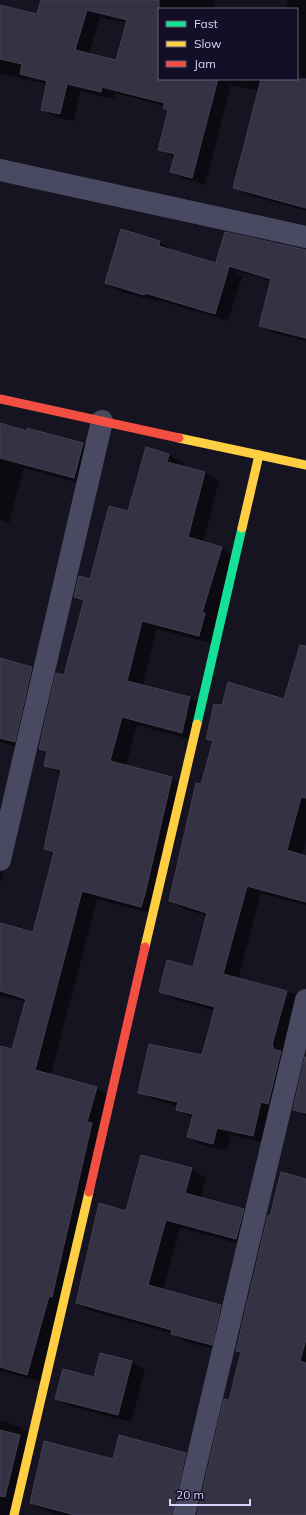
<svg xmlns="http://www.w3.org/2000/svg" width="306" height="1515" viewBox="0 0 306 1515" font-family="Mulish,sans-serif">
	<rect width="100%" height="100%" fill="#161421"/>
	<g fill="#0007" fill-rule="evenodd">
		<path d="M42 0H216L214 9H159V79H297V9H285L288 0H306V211L248 195 234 187 259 91 231 85 205 185 184 179 171 172 175 158 159 149 169 110 165 106 115 93 114 99 80 91 74 121 55 117 42 109 47 84 0 74V5L38 15ZM100 17 127 23 116 62 89 54Z"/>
		<path d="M122 231 160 242 173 250V251L225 266 217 261 306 251V341L274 333 261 326 271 281 233 270 242 276 228 321 158 300V302L119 291 106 283Z"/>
		<path d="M0 424 27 432 28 429 83 444 98 453 89 486 24 468 9 523 0 520Z"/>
		<path d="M169 455 184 463 183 467 205 473 219 481 203 543 221 548 236 557 214 644 157 629 143 686 190 698 205 707 197 741 137 725 126 766 171 778 186 786 156 915 97 899 51 1075 97 1088 112 1096 42 1382 0 1371V1047L13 1050 26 1002 0 995V924L34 934 55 854 45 848 61 774 45 765 48 753 40 748 65 677 84 602 75 597 91 580 129 512Z"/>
		<path d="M301 644 306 646V839L302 856 306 857V905L261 893 238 979 295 994 306 1000 268 1144 231 1135 227 1151 202 1145 188 1137 193 1118 177 1109 178 1106 154 1100 140 1092 203 1057 216 1011 174 999 160 991 193 968 208 916 184 909 170 901 214 743 207 739 222 707 285 700Z"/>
		<path d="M0 659 32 668 47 676 29 750 0 742Z"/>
		<path d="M0 842 3 873 0 884Z"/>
		<path d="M306 1059V1116L294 1109Z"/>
		<path d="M192 1169 206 1178 201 1198 243 1210 258 1218 251 1247 180 1228 163 1290 221 1306 235 1314 226 1352 186 1342 171 1333 91 1311 77 1303 127 1212Z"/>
		<path d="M306 1300V1515H198L242 1354 237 1350Z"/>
		<path d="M131 1362 145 1370 131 1422 70 1406 57 1399 94 1378Z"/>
		<path d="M0 1421 19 1426 34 1435 15 1515H0Z"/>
		<path d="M186 1454 200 1462 188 1515H59L46 1511 31 1503 114 1460Z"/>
	</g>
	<g fill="#343243" stroke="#433f54" fill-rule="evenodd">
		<path d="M41 0H159V79H218L192 178 170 172 175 154 158 150 168 110 163 108 165 103 102 87 101 92 67 84 60 114 41 110 47 81 20 74 22 64 0 59V5L37 14ZM87 10 127 20 116 60 75 50Z"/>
		<path d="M261 79H306V208L233 188Z"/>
		<path d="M121 229 160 241 159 246 229 267 215 314 145 293 144 295 105 283Z"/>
		<path d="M225 232 306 250V338L259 326 271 279 216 262Z"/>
		<path d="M0 423 27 431V428L83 443 74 478 0 458Z"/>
		<path d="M146 447 169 454 167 462 205 472 188 537 222 547 202 613H205L199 636 142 621 127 681 190 697 182 733 122 717 110 761 172 777 145 894 141 907 82 891 35 1070 97 1087 87 1122 92 1123 52 1297 49 1296 27 1375 0 1367V1046L12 1049 26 999 0 991V923L33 932 54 852 44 849 61 770 44 766 47 751 39 749 56 673 64 675 84 600 74 597 79 576 90 579 109 506 128 511Z"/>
		<path d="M300 645 306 646V798L301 797 287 850 306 856V902L247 886 223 974 287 991 272 1045H273V1049L281 1051 268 1104 261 1102 253 1136 217 1128 213 1144 187 1137 193 1114 176 1110 178 1102 138 1093 149 1044 202 1055 215 1007 159 992 167 960 193 967 207 913 169 901 196 783 201 784 213 741 206 739 214 704 222 705 228 682 284 699Z"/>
		<path d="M0 658 32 667 15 742 0 738Z"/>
		<path d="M305 1057H306V1113L293 1110Z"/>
		<path d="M141 1155 192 1168 185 1193 244 1209 236 1239 166 1220 148 1285 221 1305 212 1345 171 1334 172 1330 76 1303 99 1203 126 1211Z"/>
		<path d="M281 1172 306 1179V1339L300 1361 306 1363V1515H197L224 1399 229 1400 241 1352 236 1351 268 1215 270 1216Z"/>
		<path d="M100 1353 132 1361 118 1415 55 1399 63 1369 94 1377Z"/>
		<path d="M0 1430 20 1435 5 1497 0 1496Z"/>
		<path d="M119 1435 186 1453 172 1515H75L30 1503 44 1441 113 1459Z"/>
	</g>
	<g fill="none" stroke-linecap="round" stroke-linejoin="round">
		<g stroke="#4a4962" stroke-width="22">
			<path d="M0 170 306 237"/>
			<path d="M0 860 102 421"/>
			<path d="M184 1515 306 1000"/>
		</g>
		<path stroke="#16e098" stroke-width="9" d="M197 724 242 528"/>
		<g stroke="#ffcf43" stroke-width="9">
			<path d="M179 438 306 465"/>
			<path d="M242 528 259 455"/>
			<path d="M145 947 197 724"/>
			<path d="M14 1515 89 1192"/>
		</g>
		<g stroke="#f24e42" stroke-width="9">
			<path d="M0 399 179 438"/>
			<path d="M89 1192 145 947"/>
		</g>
	</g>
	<rect x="158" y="8" width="140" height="72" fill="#130f26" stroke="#625e7d"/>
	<rect x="166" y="21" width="20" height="6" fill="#16e098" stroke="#625e7d"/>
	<text x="194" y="28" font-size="12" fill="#d9d4ff">Fast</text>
	<rect x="166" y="41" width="20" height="6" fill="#ffcf43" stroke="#625e7d"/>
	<text x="194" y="48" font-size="12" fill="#d9d4ff">Slow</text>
	<rect x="166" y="61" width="20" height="6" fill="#f24e42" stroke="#625e7d"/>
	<text x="194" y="68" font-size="12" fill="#d9d4ff">Jam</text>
	<path d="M170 1499v6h80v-6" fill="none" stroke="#d9d4ff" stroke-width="2"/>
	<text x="176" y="1499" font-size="12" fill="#d9d4ff" stroke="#130f26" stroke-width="3" paint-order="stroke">20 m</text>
</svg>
